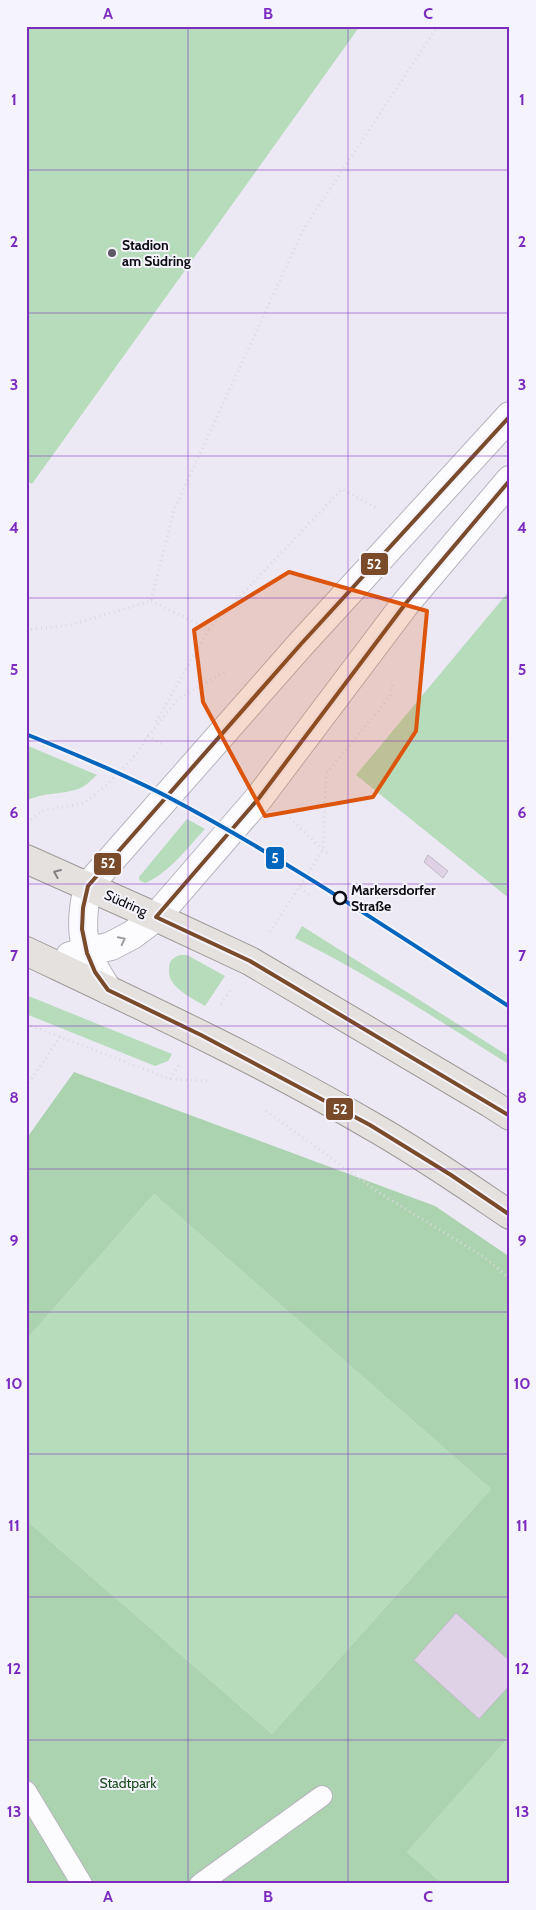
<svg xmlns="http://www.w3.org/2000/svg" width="536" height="1910" viewBox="0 0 536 1910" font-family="Cabin,sans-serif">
	<rect width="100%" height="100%" fill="#ece9f5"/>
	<g fill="#b7dcbb">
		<path d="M26 26H360L32 484 26 480Z"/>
		<path d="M510 590V899L356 775Z"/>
		<path d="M26 745 97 775C91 780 85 787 78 789 61 795 42 792 26 801Z"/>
		<path d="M187 819 205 829C189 846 167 875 145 883L139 880V877Z"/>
		<path d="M302 926 510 1057V1065C440 1021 369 975 295 938Z"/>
		<path d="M180 955H187L225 976 205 1006C192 998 167 987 169 969 169 960 173 958 180 955Z"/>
		<path d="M26 995 172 1054 168 1061 155 1066 26 1014Z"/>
		<path d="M154 1194 491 1489 272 1734 26 1520V1340Z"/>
		<path d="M510 1736V1884H443L407 1852Z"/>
	</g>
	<path fill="#abd3af" d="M74 1072 435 1206 510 1257V1736L407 1852 443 1884H26V1520L272 1734 491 1489 154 1194 26 1340V1139Z"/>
	<g fill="#dfd2e7" stroke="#bfbbc4">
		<path d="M428 855 448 871 443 878 424 862Z"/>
		<path d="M456 1613 510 1661V1685L479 1719 414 1660Z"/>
	</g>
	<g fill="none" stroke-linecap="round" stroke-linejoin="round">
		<g stroke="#b7b5bf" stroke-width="22">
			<g id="lane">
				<path d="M26 1791 82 1884"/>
				<path d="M200 1884 322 1796"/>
			</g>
		</g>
		<g stroke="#b7b5bf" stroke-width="30">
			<g id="secondary">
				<path d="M70 956 111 946 132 935 156 917 259 798 406 603 510 480"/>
				<path d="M108 990C82 953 78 930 88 886L301 644 510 416"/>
			</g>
		</g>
		<g stroke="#9f9996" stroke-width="30">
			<g id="primary">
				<path d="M26 859 156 917 250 961 490 1103 510 1116"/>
				<path d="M26 951C142 1006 259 1060 370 1125 418 1152 464 1184 510 1215"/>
			</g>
		</g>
		<g stroke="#dadadd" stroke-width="3" stroke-dasharray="1 4" stroke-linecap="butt">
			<path d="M151 601 209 629 154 725"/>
			<path d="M209 629 342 489 378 509"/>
			<path d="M26 630 70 625 151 601 174 510 304 228 438 26"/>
			<path d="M148 736 178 699 225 672"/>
			<path d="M290 818 323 850 331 855"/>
			<path d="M27 823 41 811 84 803 108 784 138 752 148 736 164 745"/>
			<path d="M300 888 311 896"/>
			<path d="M270 932 323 850 326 774 390 696 393 682"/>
			<path d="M221 1004 230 991"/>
			<path d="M26 1024 170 1079 210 1081"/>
			<path d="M170 1079 179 1065"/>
			<path d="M26 1087 60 1037"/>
			<path d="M266 1111 378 1192 484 1257 510 1279"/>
		</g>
		<use href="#lane" stroke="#fcfcfe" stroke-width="20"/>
		<use href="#secondary" stroke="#fcfcfe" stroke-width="28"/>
		<use href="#primary" stroke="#e4e1df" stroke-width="28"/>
		<g stroke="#f5f3fc" stroke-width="8">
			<g id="bus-1">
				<path d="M510 416 301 644 88 886 83 908 82 929 87 953 95 972 108 990 201 1035 370 1125 451 1175 510 1215"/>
				<path d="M510 480 406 603 259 798 156 917 250 961 510 1116"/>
			</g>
		</g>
		<use href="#bus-1" stroke="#7a4b2a" stroke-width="4"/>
		<g stroke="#f5f3fc" stroke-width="8">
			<path id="tram-1" d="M26 734C74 754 122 773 168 797 286 859 397 935 510 1007"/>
		</g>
		<use href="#tram-1" stroke="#0065bd" stroke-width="4"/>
	</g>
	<defs><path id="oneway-chevron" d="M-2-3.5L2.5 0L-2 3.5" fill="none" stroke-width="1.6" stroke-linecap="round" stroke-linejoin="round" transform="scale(1.25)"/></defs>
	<use stroke="#838183" href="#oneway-chevron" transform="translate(57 873) rotate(-157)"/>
	<use stroke="#9c9ca0" href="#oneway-chevron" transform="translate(122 940) rotate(-26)"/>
	<path fill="#dd550c" fill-opacity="0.2" stroke="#dd550c" stroke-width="4" stroke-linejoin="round" d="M289 572 427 611 416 731 373 797 265 816 203 702 194 630Z"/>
	<path fill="none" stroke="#7b2cbf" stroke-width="1" stroke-opacity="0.55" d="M188 26V1884M348 26V1884M26 170H510M26 313H510M26 456H510M26 598H510M26 741H510M26 884H510M26 1026H510M26 1169H510M26 1312H510M26 1454H510M26 1597H510M26 1740H510"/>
	<circle fill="#5b5962" stroke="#f5f3fc" stroke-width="2" cx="112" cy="253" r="5"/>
	<circle fill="#f5f3fc" stroke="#0d0b13" stroke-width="2.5" cx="340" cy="898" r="6"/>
	<g text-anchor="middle" stroke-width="4" stroke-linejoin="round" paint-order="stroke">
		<g font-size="14" font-weight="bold" fill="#0d0b13" stroke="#f5f3fc" text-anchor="start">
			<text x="122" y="250">Stadion<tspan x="122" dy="16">am Südring</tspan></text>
		</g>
		<g font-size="14" font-weight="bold" fill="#0d0b13" stroke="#f5f3fc" text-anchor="start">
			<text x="351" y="895">Markersdorfer<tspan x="351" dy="16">Straße</tspan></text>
		</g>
		<g font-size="14" fill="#0d0b13" stroke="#f5f3fc">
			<text transform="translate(126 903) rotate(24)" y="5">Südring</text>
		</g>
		<g font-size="14" fill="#184c1b" stroke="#f5f3fc">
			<text x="128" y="1788">Stadtpark</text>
		</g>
	</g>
	<g stroke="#f5f3fc" stroke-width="2">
		<rect x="360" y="552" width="29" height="24" rx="5" fill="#7a4b2a"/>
		<rect x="265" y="846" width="20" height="24" rx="5" fill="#0065bd"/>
		<rect x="93" y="852" width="29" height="24" rx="5" fill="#7a4b2a"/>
		<rect x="325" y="1097" width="29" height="24" rx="5" fill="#7a4b2a"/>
	</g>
	<g font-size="14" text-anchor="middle" font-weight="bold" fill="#fff">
		<text x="374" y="569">52</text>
		<text x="275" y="863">5</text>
		<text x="108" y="868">52</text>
		<text x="340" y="1114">52</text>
	</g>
	<rect width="536" height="1910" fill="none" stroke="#f5f3fc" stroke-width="55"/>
	<rect x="28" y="28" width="480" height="1854" fill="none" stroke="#7b2cbf" stroke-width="2"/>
	<g font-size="16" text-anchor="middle" font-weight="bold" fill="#7b2cbf">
		<text x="108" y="19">A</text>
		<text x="268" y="19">B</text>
		<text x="428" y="19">C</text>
		<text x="14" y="105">1</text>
		<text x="522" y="105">1</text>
		<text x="14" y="247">2</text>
		<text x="522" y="247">2</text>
		<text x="14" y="390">3</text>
		<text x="522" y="390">3</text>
		<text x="14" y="533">4</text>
		<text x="522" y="533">4</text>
		<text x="14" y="675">5</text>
		<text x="522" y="675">5</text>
		<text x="14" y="818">6</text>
		<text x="522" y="818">6</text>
		<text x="14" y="961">7</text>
		<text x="522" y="961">7</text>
		<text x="14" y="1103">8</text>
		<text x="522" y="1103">8</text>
		<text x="14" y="1246">9</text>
		<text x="522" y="1246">9</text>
		<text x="14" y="1389">10</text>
		<text x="522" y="1389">10</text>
		<text x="14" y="1531">11</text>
		<text x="522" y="1531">11</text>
		<text x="14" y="1674">12</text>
		<text x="522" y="1674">12</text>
		<text x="14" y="1817">13</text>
		<text x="522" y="1817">13</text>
		<text x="108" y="1902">A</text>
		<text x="268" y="1902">B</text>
		<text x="428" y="1902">C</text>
	</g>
</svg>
